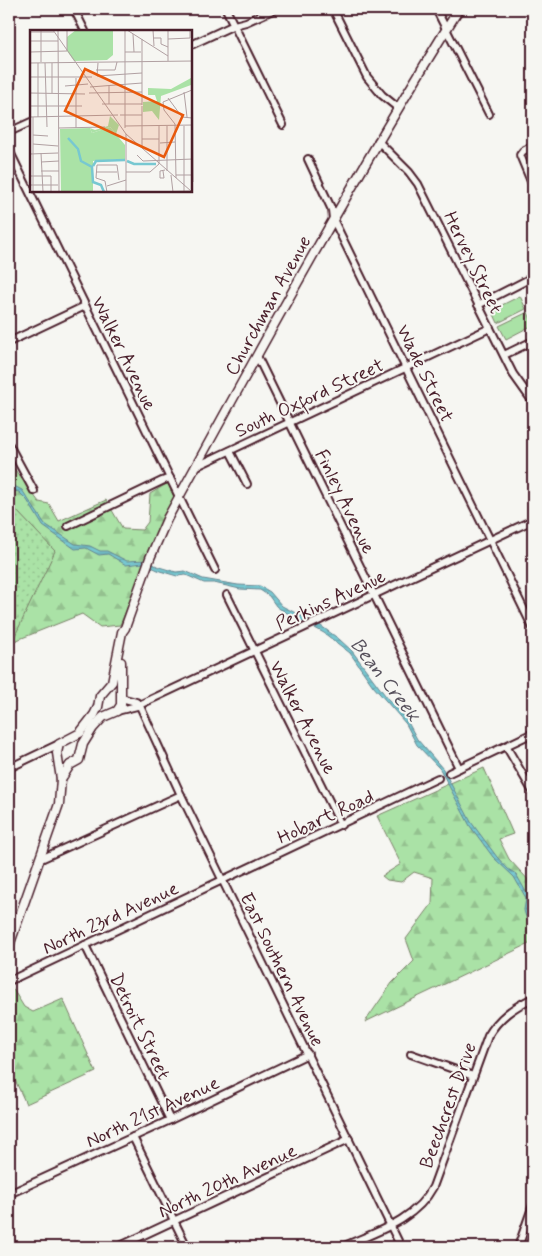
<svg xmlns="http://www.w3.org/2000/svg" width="542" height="1256" viewBox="0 0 542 1256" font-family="Mynerve,sans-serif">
	<defs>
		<pattern id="grass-dots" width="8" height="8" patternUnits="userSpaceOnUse" patternTransform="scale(1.25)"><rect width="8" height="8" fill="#aae2a6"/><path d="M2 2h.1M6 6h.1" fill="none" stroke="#94c18f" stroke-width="1.8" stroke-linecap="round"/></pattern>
		<pattern id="forest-firs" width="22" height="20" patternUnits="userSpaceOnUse" patternTransform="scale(1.25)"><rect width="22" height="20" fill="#aae2a6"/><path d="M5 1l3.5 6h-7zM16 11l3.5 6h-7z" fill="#94c18f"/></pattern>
		<pattern id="water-rules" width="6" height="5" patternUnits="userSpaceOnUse" patternTransform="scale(1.25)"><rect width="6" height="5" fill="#77c8d1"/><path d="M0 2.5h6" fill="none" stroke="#68abb4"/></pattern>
	</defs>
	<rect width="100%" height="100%" fill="#f6f6f2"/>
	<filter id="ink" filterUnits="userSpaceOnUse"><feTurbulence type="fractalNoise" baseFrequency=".02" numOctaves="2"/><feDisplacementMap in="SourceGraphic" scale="10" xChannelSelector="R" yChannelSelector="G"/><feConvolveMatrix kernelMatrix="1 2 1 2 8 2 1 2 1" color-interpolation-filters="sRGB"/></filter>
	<g filter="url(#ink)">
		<path fill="url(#grass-dots)" stroke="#7a8068" d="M9 505 15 509 56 551 9 649Z"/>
		<g fill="url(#forest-firs)" stroke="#7a8068">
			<path d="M9 462 39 502 49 504 59 521 106 500 123 529 142 530 148 522 150 494 168 483 174 497 120 625 100 627 82 614 12 642 55 551 15 509 9 505Z"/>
			<path d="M484 768 513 834 499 839 509 859 533 885V942L365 1022 392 983 414 961 406 939 432 904 433 878 414 872 401 882 387 880 382 876 401 864 377 816Z"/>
			<path d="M11 986 24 1007 33 1012 63 999 96 1072 26 1104 9 1067V987Z"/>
		</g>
		<g fill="#aae2a6" stroke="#7a8068">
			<path d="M520 296 526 309 498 323 492 310Z"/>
			<path d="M528 312 533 325 506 339 499 326Z"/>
		</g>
		<path fill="url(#water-rules)" stroke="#65848f" d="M14 486 22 490 45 524 75 544 90 546 100 551H107L127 561 145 560 159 567 176 572 185 571 203 579 238 585 260 586 270 592 282 606 321 626 339 639 352 651 388 699 404 715 417 739 443 769 471 822 497 857 508 869 516 874 530 899 527 911 533 918V922L527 919 525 914 524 910 526 898 514 877 493 857 470 826 440 769 417 745 406 724 373 686 350 653 324 633 280 609 276 606 269 596 260 590 240 589 214 583H204L186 575 177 576 160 571 143 563 126 565 108 554 99 555 86 548 75 549 43 526 27 500 19 492 9 490V487Z"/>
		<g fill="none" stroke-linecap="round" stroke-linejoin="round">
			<g stroke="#4a1f2b" stroke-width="10">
				<g id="minor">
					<path d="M74 9 85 31"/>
					<path d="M226 9 283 125"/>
					<path d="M333 9 367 77 382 95 398 108"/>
					<path d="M436 9 489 114"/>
					<path d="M191 45 234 25 246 22 275 9"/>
					<path d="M9 132 31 122"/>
					<path d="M378 141 409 172 418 184 513 374 533 402"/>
					<path d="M533 146 523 151 520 155 533 186"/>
					<path d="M9 150 215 570"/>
					<path d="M308 159 332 210 333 219 533 628"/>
					<path d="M478 305 533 277"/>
					<path d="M9 342 85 306"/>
					<path d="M504 355 533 341"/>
					<path d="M257 356 459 768"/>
					<path d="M9 445 34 491"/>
					<path d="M230 451 247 484"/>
					<path d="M195 467 490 328"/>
					<path d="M68 526 162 481 170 478"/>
					<path d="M227 595 341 825"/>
					<path d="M121 698 136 702 139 704"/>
					<path d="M139 704 181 795 401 1247"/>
					<path d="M117 711 137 706 533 520"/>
					<path d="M506 746 533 792"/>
					<path d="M9 768 59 744"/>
					<path d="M449 773 533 733"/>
					<path d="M41 859 181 795"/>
					<path d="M85 945 170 1120"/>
					<path d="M9 981 438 778"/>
					<path d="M411 1054 473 1076"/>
					<path d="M133 1137 187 1247"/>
					<path d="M9 1194 170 1120 308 1054"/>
					<path d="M118 1247 349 1139"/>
					<path d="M342 1247C375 1232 415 1221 433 1187L488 1036C499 1017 514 1007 533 998"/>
					<path d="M518 1247 533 1205"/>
				</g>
			</g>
			<g stroke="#4a1f2b" stroke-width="11">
				<g id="major">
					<path d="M61 779 70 765 79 760 83 744 93 728 103 717 117 711 121 705V662"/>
					<path d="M9 946 59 804 61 779 57 753 59 744 80 733 94 715 98 707 100 696 112 682 122 632 125 628 150 558 167 519C261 347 355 175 459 9"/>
				</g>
			</g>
			<use href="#minor" stroke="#f6f6f2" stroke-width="6"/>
			<use href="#major" stroke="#f6f6f2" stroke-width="8"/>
		</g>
	</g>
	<g text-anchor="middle" stroke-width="4" stroke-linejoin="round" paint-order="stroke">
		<g font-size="19" fill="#4a1f2b" stroke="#f6f6f2">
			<text transform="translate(474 262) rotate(64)" y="7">Hervey Street</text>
			<text transform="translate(267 305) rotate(-61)" y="7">Churchman Avenue</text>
			<text transform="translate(125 353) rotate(64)" y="7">Walker Avenue</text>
			<text transform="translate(426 373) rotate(64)" y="7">Wade Street</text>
			<text transform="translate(309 397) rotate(-25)" y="7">South Oxford Street</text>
			<text transform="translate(346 501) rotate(64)" y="7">Finley Avenue</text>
			<text transform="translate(330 599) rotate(-25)" y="7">Perkins Avenue</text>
			<text transform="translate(304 717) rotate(63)" y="7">Walker Avenue</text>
			<text transform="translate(325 816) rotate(-25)" y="7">Hobart Road</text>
			<text transform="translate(110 917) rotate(-25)" y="7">North 23rd Avenue</text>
			<text transform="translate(283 969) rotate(64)" y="7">East Southern Avenue</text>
			<text transform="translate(141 1026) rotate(64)" y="7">Detroit Street</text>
			<text transform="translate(447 1105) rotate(-70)" y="7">Beechcrest Drive</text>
			<text transform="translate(152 1111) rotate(-25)" y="7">North 21st Avenue</text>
			<text transform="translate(227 1180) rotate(-25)" y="7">North 20th Avenue</text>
		</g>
		<g font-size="20" font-style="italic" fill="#58525d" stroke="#f6f6f2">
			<text transform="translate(386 679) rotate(52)" y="7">Bean Creek</text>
		</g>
	</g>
	<g transform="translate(30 30)">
		<rect width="162" height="162" fill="#f6f6f2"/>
		<path d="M80 97 95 115V129L63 131V162H31L30 99 60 98 62 103Z" fill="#aae2a6"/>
		<path d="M161 48V55L131 66 129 90 122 81 113 82V72L127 71 125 65H118V58L141 59ZM80 86 89 95 86 104 80 97 62 103 60 98 65 100 78 96Z" fill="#aae2a6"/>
		<path d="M46 0 83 1V25L77 30 44 31 37 21V7Z" fill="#aae2a6"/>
		<path fill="none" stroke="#77c8d1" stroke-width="2.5" d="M38 108 48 119 51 131 62 137 63 152 71 155 74 162M97 131 104 134H126M63 136 66 131 95 130"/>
		<path fill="none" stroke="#b1a0a2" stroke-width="1" d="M11 0V32M23 0 96 104 161 161M28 0 29 162M95 0V98M97 0 138 26M123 0 124 16M138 0V31M162 0 163 152M0 2H24M103 4 104 22M124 8H131V14L138 17M112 9V75M138 9 160 8V0M0 11H28M0 22 37 21V0M95 22H111M0 33 163 31M8 33V87M15 33 17 97M22 33V63M68 33 67 46 112 43M66 40H85L87 32M0 47H62M46 48V98M79 55V74M35 56 58 54M60 57 112 53M154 62 157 87M0 63 55 64M59 63 112 62M138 68 152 87 162 88M72 74H112M0 76H52M112 76V118M90 85H112M0 87 88 85M3 87V162M95 96 163 95M137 96V141M154 96V162M29 98 75 97M96 104V162M3 105 18 106M112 109H129M130 113 145 112M3 114 28 116M11 123 13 162M0 124 28 123M107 125 113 131 163 129M11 132 29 131M11 141H29M133 141 134 148H130V141L135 140M66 142H87M96 142H120L129 134V96M141 145 143 162M146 145H163M0 146H21V162M146 148 145 94 134 80 133 72 162 60M0 155H28M77 156 96 150M77 162 75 151 66 148 67 135H87L89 150M119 162 161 161"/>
		<path fill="#e8590c" fill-opacity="0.15" stroke="#e8590c" stroke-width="2.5" d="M55 39 153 85 134 127 35 81Z"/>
		<rect width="162" height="162" fill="none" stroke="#4a1f2b" stroke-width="2.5"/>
	</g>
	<rect width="542" height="1256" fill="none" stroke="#f6f6f2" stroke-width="30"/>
	<rect x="15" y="15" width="512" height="1226" fill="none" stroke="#4a1f2b" stroke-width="2" filter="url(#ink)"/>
</svg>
